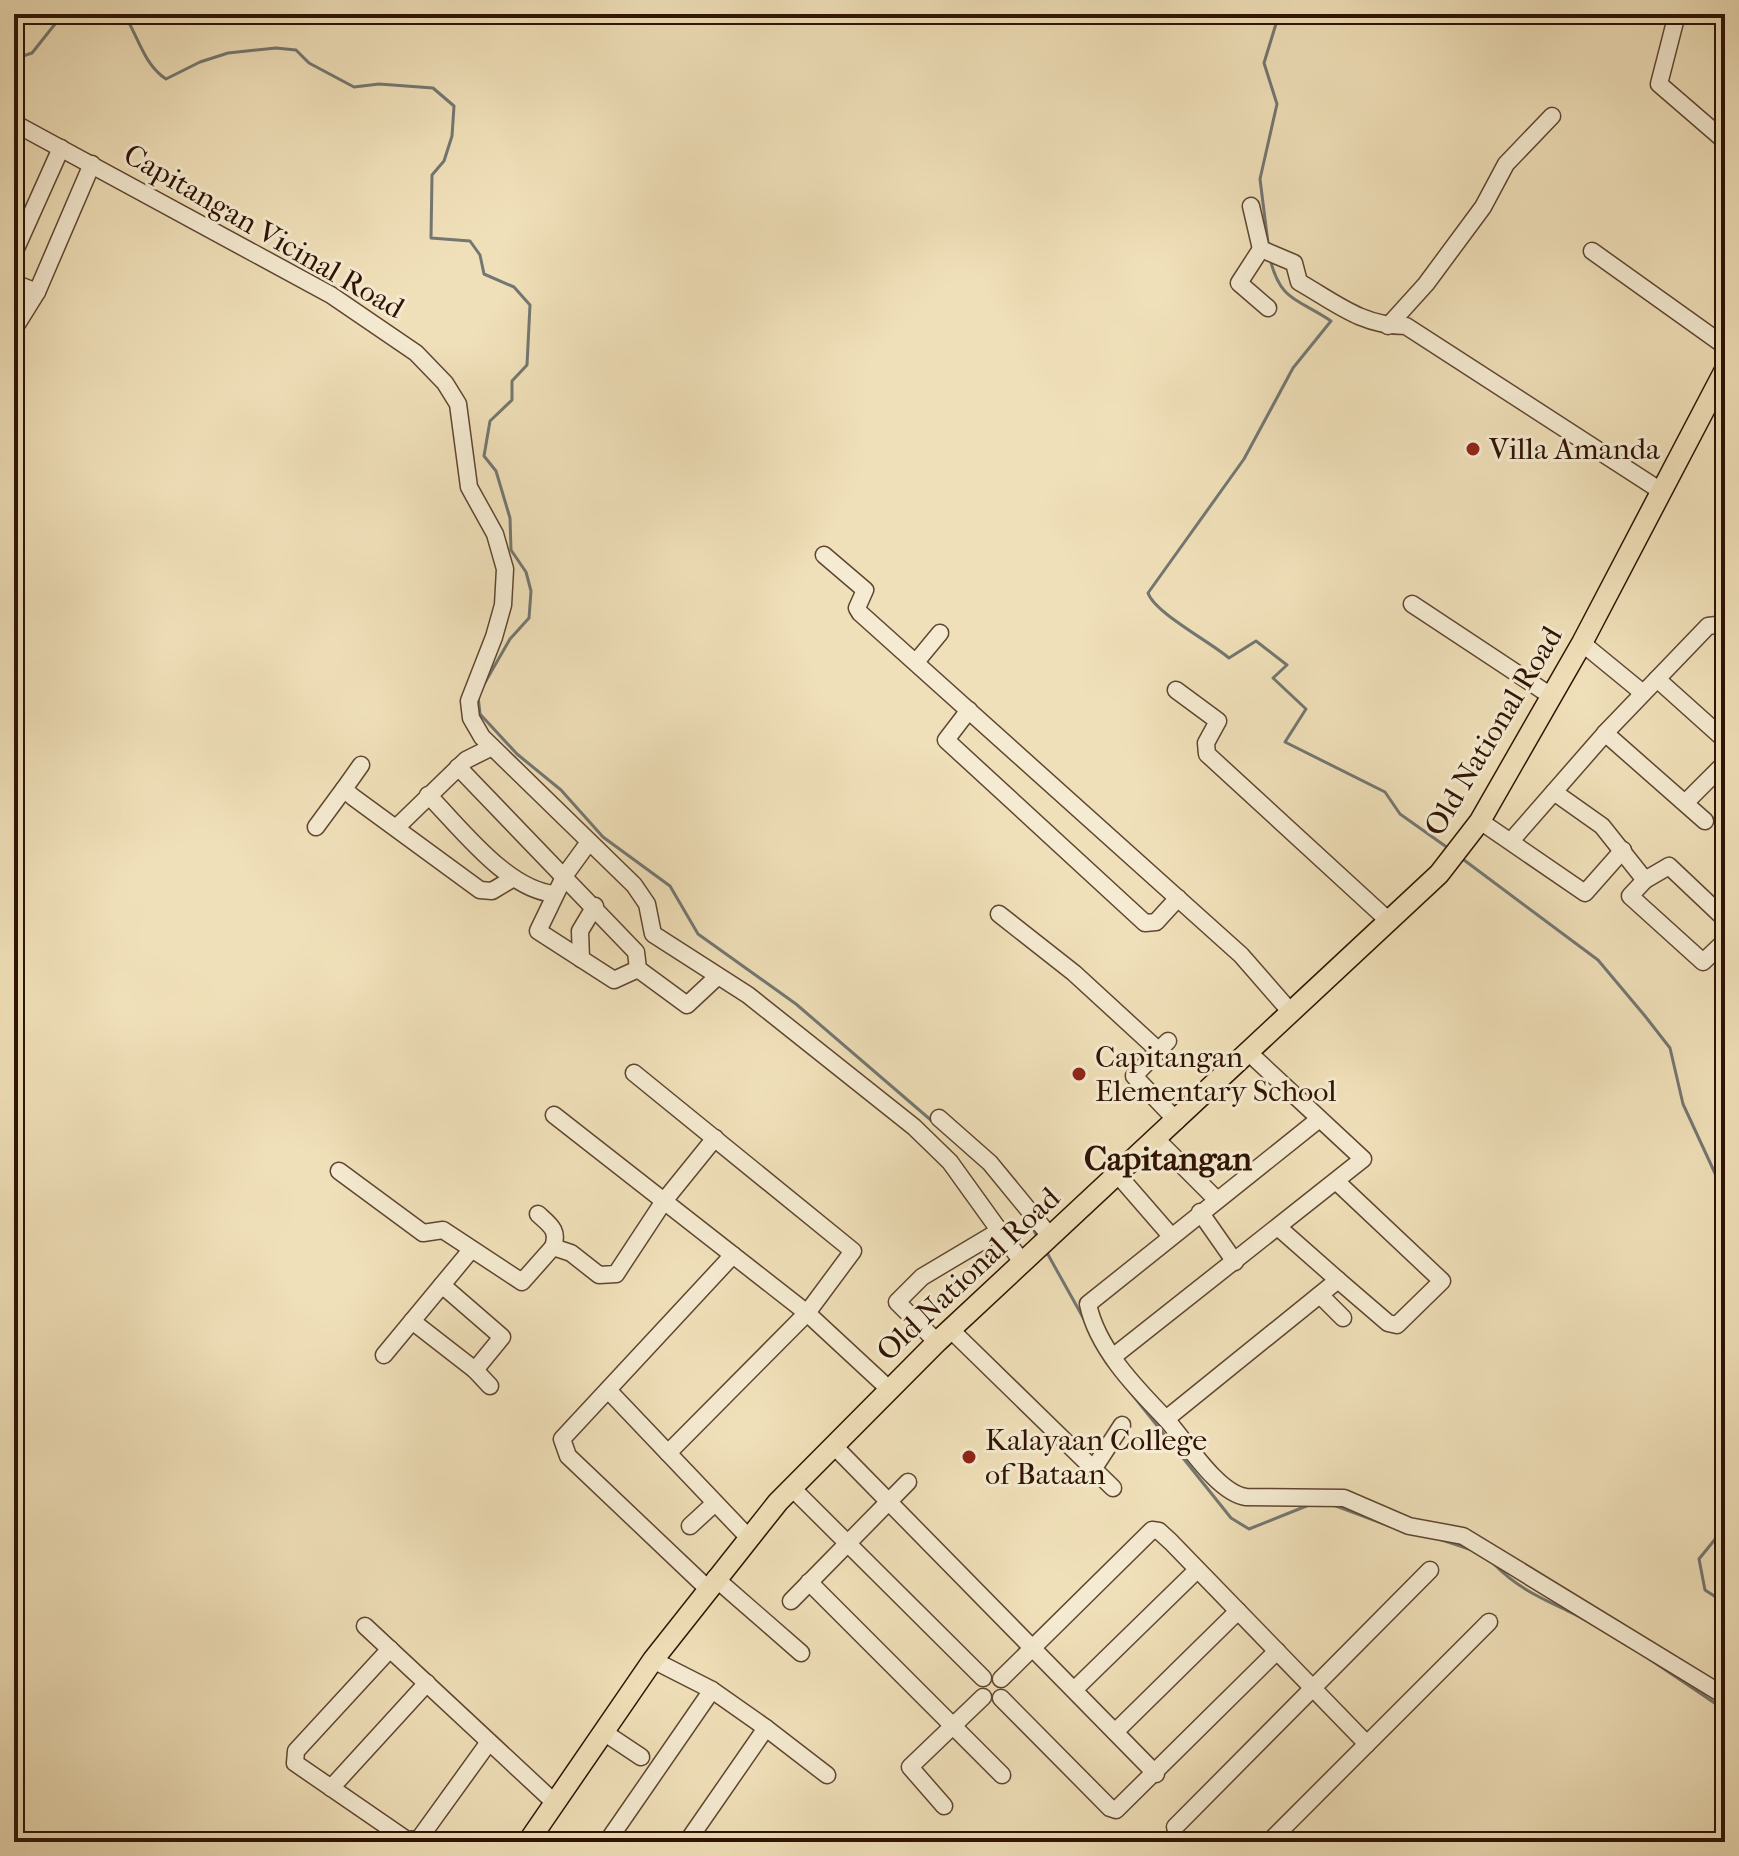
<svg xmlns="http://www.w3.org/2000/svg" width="1739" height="1856" viewBox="0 0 1739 1856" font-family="'IM FELL French Canon',serif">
	<rect width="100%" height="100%" fill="#f0e0b9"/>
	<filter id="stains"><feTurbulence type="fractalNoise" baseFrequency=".0025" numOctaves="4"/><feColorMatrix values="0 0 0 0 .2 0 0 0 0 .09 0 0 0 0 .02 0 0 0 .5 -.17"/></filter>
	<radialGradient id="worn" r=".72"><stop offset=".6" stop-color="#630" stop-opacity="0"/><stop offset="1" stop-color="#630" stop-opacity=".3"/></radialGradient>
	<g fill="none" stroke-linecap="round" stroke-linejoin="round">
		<g stroke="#737772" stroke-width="3">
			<path d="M124 14C138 36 144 65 166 79L200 62 228 53 276 48 296 50 309 63 354 87 379 84 433 88 454 106 452 136 444 161 432 175 431 238 470 241 480 255 484 274 514 287 530 305 527 365 512 381V400L490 421 484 456 496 471 510 518 511 550 526 572 531 591 529 618 510 639 483 686"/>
			<path d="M14 59 32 53 63 14"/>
			<path d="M1268 243 1260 179 1277 104 1264 63 1279 14"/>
			<path d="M1270 259C1281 302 1297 298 1331 321L1293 368 1244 459 1148 593C1155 613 1209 641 1229 658L1256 641 1287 665 1273 678 1306 709 1285 742 1385 792 1400 814 1448 848"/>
			<path d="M478 696 480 714 517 754 561 790 603 837 670 886 698 934 796 1004 932 1121"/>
			<path d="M1460 857 1598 960 1645 1016 1670 1048 1683 1104 1725 1195"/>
			<path d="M1030 1223 1038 1238"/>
			<path d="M1046 1251 1085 1321"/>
			<path d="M1107 1363 1231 1518 1249 1529 1309 1505"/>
			<path d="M1336 1506 1400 1530"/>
			<path d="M1725 1527 1699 1559 1705 1590 1725 1603"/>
			<path d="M1442 1540 1469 1549"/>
			<path d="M1493 1563C1515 1586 1538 1597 1566 1610 1589 1620 1610 1636 1632 1648"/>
			<path d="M1642 1654 1725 1710"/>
		</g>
		<g stroke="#5f4631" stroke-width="19">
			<g id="minor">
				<path d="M1677 14 1659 84 1725 141"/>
				<path d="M14 123 331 295 416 353 445 383 458 404 469 487 495 534 505 569 503 605 494 637 469 701 471 718 482 737 634 885 647 904 653 934 748 995 914 1127 950 1162 1022 1262"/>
				<path d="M1251 206 1261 249 1294 263 1299 282C1336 303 1362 326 1406 326L1661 491"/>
				<path d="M1261 249 1239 283 1268 308"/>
				<path d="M1592 251 1725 346"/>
				<path d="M14 253 61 148"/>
				<path d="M14 283 37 292"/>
				<path d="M1388 326 1426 284 1483 207 1506 164 1552 116"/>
				<path d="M14 329 37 292 92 164"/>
				<path d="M824 555 865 590 857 608 860 613 1241 955 1289 1010"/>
				<path d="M1412 604 1551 696"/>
				<path d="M1582 643 1643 693"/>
				<path d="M916 662 940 633"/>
				<path d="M1657 679 1725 740"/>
				<path d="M1176 690 1218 721 1206 743 1207 754 1390 922"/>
				<path d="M969 710 946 740 1145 923 1156 922 1178 898"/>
				<path d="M1605 733 1705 821"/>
				<path d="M361 765 344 789 353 797 480 890 492 891 512 879"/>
				<path d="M458 767 636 952 638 969 687 1005 717 977"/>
				<path d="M1554 792 1602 826 1645 880"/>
				<path d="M428 795C461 828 507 890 555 894"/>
				<path d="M1685 803 1725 763"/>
				<path d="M1480 821 1585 893 1623 850"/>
				<path d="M398 826 466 760 492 747"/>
				<path d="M316 827 344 789"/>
				<path d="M1511 841 1608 730 1708 626 1725 624"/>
				<path d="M589 842 565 875 538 931 614 980 638 969"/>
				<path d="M999 914 1074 973 1159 1051"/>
				<path d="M1725 919 1669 866 1645 880 1630 896 1703 962 1725 941"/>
				<path d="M581 959 580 931 595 906"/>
				<path d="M1168 1041 1134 1076 1177 1121"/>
				<path d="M634 1073 853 1251 807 1313 668 1453"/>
				<path d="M554 1115 807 1313 889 1389"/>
				<path d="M939 1118 990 1163 1050 1236"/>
				<path d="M1157 1140 1216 1199"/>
				<path d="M339 1171 423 1233 443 1230 522 1282 553 1247 571 1253 599 1275 616 1274 664 1201 715 1138"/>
				<path d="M1118 1175 1171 1236"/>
				<path d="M1337 1182 1442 1281 1397 1325 1388 1323 1338 1280"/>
				<path d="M1200 1212 1235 1262"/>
				<path d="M538 1214C550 1225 559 1230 553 1247"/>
				<path d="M1279 1228 1338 1280 1166 1419C1135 1387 1097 1348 1088 1304L1318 1120"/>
				<path d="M442 1285 502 1337 475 1370"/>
				<path d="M1320 1295 1343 1318"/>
				<path d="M412 1321 475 1370 490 1386"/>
				<path d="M950 1329 1113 1488"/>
				<path d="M937 1342 897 1302 922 1277 1001 1230"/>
				<path d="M384 1355 471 1250"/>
				<path d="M1114 1356 1363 1159 1247 1051"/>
				<path d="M608 1390 748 1537"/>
				<path d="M1166 1419C1185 1440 1217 1493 1246 1497L1344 1498 1409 1526 1463 1536 1725 1696"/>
				<path d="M834 1446 1156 1774"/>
				<path d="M1094 1468 1122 1425"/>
				<path d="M792 1488 983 1678"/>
				<path d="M690 1526 715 1503"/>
				<path d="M715 1578 801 1653"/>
				<path d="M809 1582 1002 1775"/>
				<path d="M707 1588 568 1456 562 1439 733 1255"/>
				<path d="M791 1601 908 1482"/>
				<path d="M365 1626 555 1803"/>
				<path d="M390 1649 296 1751 295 1763 407 1840 419 1839 489 1742"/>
				<path d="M653 1660 712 1690 766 1728 687 1842"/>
				<path d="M1001 1679 1152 1530 1159 1531 1171 1542 1367 1744"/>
				<path d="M1075 1689 1197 1570"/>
				<path d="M1001 1698 1110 1808 1116 1810 1277 1651"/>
				<path d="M766 1728 827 1775"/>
				<path d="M1115 1732 1238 1611"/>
				<path d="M605 1733 641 1757"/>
				<path d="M331 1788 427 1683"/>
				<path d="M944 1806 910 1767 983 1697"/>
				<path d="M1175 1827 1430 1570"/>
				<path d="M607 1842 712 1690"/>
				<path d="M1269 1842 1489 1622"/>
			</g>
		</g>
		<g stroke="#2f1304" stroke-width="23">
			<path id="major" d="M528 1842 653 1660 778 1502 937 1342 1439 874 1480 821 1582 643 1725 370"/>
		</g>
		<use href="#minor" stroke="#f5ebd2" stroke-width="16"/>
		<use href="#major" stroke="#f0e0b9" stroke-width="20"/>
	</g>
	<g fill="#8f2418" stroke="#f5ebd2" stroke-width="3">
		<circle cx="1473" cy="449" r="8"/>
		<circle cx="1079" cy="1074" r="8"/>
		<circle cx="969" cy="1457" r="8"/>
	</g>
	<g text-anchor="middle" stroke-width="6" stroke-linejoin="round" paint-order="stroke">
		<g font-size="30" fill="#2f1304" stroke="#f5ebd2">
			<text transform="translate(264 231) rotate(30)" y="10">Capitangan Vicinal Road</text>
			<text transform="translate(1493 731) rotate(-59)" y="10">Old National Road</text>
			<text transform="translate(968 1274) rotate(-43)" y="10">Old National Road</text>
		</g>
		<g font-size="30" fill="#2f1304" stroke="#f5ebd2" text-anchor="start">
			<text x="1489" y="459">Villa Amanda</text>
			<text x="1095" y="1067">Capitangan<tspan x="1095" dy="34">Elementary School</tspan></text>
			<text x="985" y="1450">Kalayaan College<tspan x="985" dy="34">of Bataan</tspan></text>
		</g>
		<g font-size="34" font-weight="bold" fill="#2f1304" stroke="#f5ebd2">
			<text x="1168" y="1170">Capitangan</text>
		</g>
	</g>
	<rect width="1739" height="1856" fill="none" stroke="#f0e0b9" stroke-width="48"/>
	<rect x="16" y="16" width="1707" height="1824" fill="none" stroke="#2f1304" stroke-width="4"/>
	<rect x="24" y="24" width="1691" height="1808" fill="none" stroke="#2f1304" stroke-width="2"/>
	<rect width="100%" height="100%" filter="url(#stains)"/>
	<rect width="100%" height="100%" fill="url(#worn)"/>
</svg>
